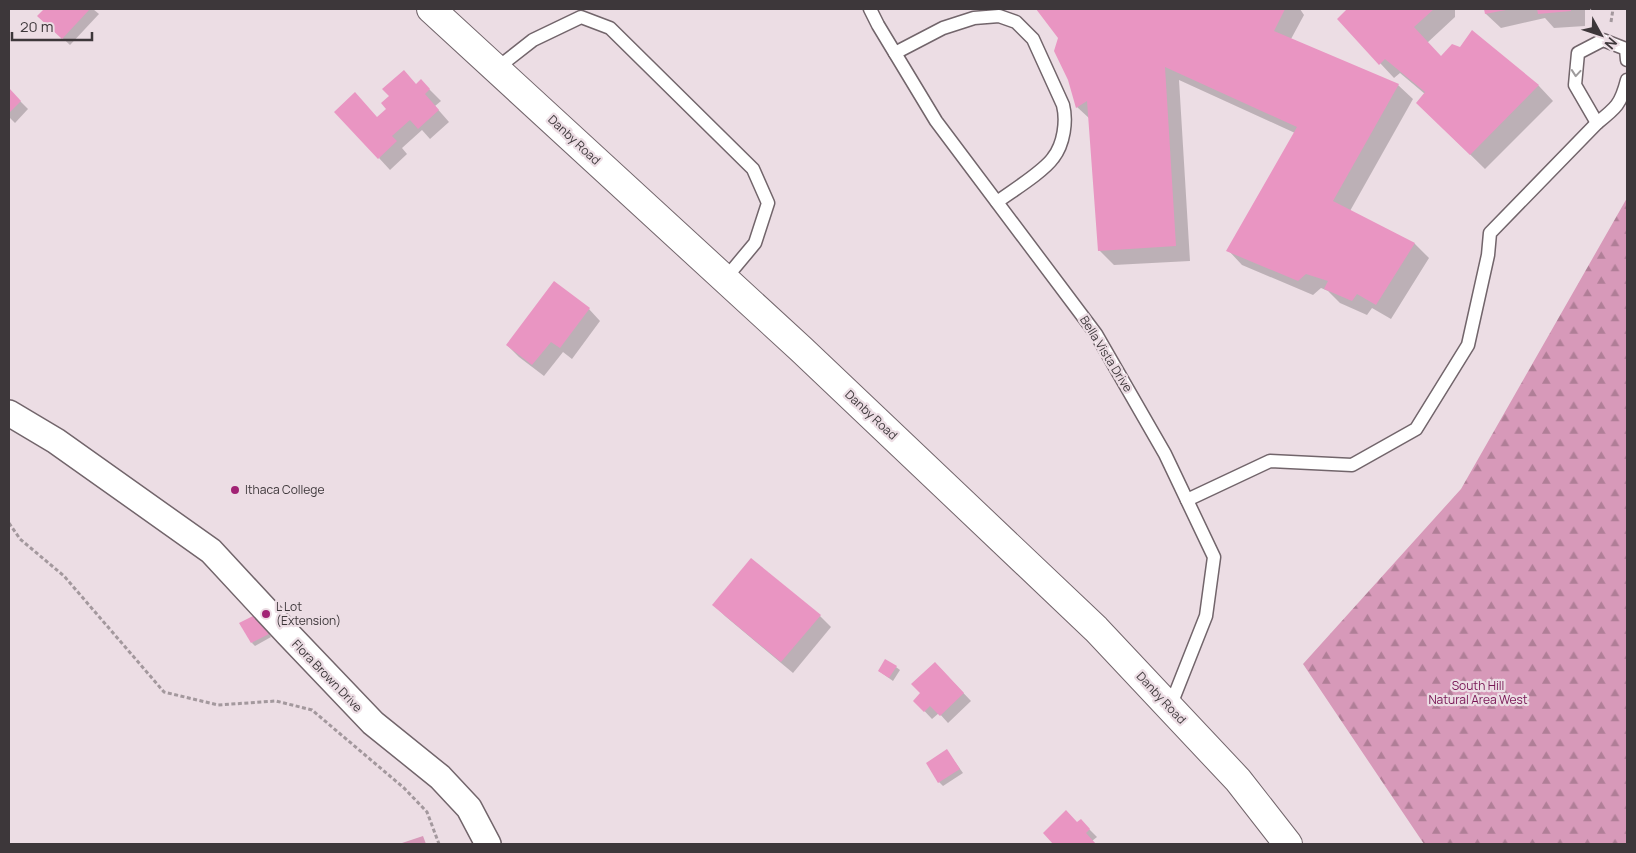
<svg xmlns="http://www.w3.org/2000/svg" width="1636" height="853" viewBox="0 0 1636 853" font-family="Manrope,sans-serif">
	<defs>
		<pattern id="forest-firs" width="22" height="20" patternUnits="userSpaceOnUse" patternTransform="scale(1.25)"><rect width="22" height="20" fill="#d799b9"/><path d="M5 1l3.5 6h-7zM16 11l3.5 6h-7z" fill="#b07e97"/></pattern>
	</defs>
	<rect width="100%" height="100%" fill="#ecdde4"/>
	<path fill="#d799b9" d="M423 836 426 844H399Z"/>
	<path fill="url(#forest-firs)" d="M1627 198V844H1424L1303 664 1461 489Z"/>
	<g fill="#0003">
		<path d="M46 9H93L99 14 70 45 39 16Z"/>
		<path d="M1038 9H1300L1304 15 1291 39 1398 85 1413 99 1350 211 1415 244 1429 258 1391 319 1372 308 1367 315 1340 303 1328 291 1321 288 1313 295 1242 265 1228 250 1295 133 1179 80 1190 261 1114 265 1099 250 1090 119 1077 107 1059 38Z"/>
		<path d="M1349 9H1455V17L1427 43 1442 58 1460 48 1472 32 1539 86 1553 101 1485 169 1432 117 1425 94 1400 73 1394 78 1339 19Z"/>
		<path d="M1486 9H1585V26L1554 28 1545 18 1501 28 1486 14Z"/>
		<path d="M421 81 441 101 435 106 449 122 430 139 422 130 402 148 407 154 390 170 379 158 417 85Z"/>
		<path d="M9 90 28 109 15 123 9 117Z"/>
		<path d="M554 283 589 309 600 321 572 359 563 352 544 376 519 357 507 345Z"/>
		<path d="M714 605 820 616 831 627 793 673 725 616Z"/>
		<path d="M260 619 271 637 255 646 252 643Z"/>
		<path d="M935 663 971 701 948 723 939 713 932 719 915 701 922 693Z"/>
		<path d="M896 667 900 670 893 681 879 671Z"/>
		<path d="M947 751 963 773 943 786 939 782Z"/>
		<path d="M1081 821 1097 837 1092 841 1095 844H1055L1045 833 1077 823Z"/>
	</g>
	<g fill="#e995c2">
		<path d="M44 9H90L62 39 37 16Z"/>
		<path d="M1036 9H1285L1274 31 1399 84 1333 201 1415 243 1376 305 1357 294 1352 301 1324 289 1328 281 1306 274 1298 281 1226 251 1297 127 1165 67 1176 246 1098 251 1087 101 1076 108 1068 80 1054 51 1058 38Z"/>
		<path d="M1347 9H1434L1414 27 1441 56 1452 44 1460 47 1472 30 1539 85 1470 155 1416 103 1425 92 1385 59 1379 65 1337 19Z"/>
		<path d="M1484 9H1506V10L1485 14Z"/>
		<path d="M1537 9H1571V11L1538 14Z"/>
		<path d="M404 70 416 84 421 79 430 89 425 94 439 110 418 129 410 120 392 136 397 141 378 159 334 112 355 92 377 117 386 109 381 103 389 96 382 89Z"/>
		<path d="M9 88 21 101 9 113Z"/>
		<path d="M554 281 590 308 560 348 551 342 532 365 506 345Z"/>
		<path d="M751 558 821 615 781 662 712 605Z"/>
		<path d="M257 614 269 634 251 643 239 623Z"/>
		<path d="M885 659 897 666 889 678 878 671Z"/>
		<path d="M935 662 964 693 940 716 930 706 924 712 913 701 920 693 911 684Z"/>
		<path d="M947 749 960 769 938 783 926 763Z"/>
		<path d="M1066 810 1077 822 1081 819 1090 829 1086 833 1096 844H1053L1043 833Z"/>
	</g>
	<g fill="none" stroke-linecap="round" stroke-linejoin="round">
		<g stroke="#72656b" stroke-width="15">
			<g id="service">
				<path d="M870 9 878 25 936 121 1096 334 1165 454 1214 557 1206 616 1170 707"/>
				<path d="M895 53 943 28 974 18 999 16 1016 22 1033 39 1063 105C1067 121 1064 144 1053 158 1043 172 1012 191 997 202"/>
				<path d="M496 69 533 40 581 17 610 28 753 169 768 203 755 243 725 279"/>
				<path d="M1597 123 1575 85 1578 53 1603 40 1626 49 1627 60"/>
				<path d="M1187 500 1270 461 1352 465 1416 429 1468 345 1488 255 1490 233 1597 123C1616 108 1621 104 1627 80"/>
			</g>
		</g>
		<g stroke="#72656b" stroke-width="28">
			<path id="minor" d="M9 413 56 441 211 551 288 634 373 723 440 777 469 808 488 844"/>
		</g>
		<g stroke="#72656b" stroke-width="30">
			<path id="secondary" d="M431 9 801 349 1096 629 1238 780 1288 844"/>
		</g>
		<g stroke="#a3989d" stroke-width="3" stroke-dasharray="4 2.5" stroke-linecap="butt">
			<path d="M1611 22 1613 9"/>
			<path d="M9 523 20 539 64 576 164 692 218 705 276 701 312 710 404 788 427 812 439 844"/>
		</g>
		<use href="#service" stroke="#fff" stroke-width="12"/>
		<use href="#minor" stroke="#fff" stroke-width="25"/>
		<use href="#secondary" stroke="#fff" stroke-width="28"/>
	</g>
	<defs><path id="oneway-chevron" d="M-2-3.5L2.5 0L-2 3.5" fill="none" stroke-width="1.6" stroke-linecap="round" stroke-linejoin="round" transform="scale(1.25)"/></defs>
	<use stroke="#9e9b9c" href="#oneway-chevron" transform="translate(1576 73) rotate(95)"/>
	<g fill="#a12274" stroke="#ecdde4" stroke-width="2">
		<circle cx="235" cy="490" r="5"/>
		<circle cx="266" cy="614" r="5"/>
	</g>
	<g text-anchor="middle" stroke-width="4.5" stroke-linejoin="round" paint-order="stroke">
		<g font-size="12" fill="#3d373a" stroke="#ecdde4">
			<text transform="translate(574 140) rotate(43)" y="4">Danby Road</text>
			<text transform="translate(1106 354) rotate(58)" y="4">Bella Vista Drive</text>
			<text transform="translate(871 415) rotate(43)" y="4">Danby Road</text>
			<text transform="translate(327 676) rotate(46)" y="4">Flora Brown Drive</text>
			<text transform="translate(1161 698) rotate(47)" y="4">Danby Road</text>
		</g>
		<g font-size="12" fill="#3d373a" stroke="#ecdde4" text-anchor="start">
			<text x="245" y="494">Ithaca College</text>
			<text x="276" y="611">L Lot<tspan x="276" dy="14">(Extension)</tspan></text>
		</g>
		<g font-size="12" fill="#771554" stroke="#ecdde4">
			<text x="1478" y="690">South Hill<tspan x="1478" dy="14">Natural Area West</tspan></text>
		</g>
	</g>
	<rect width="1636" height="853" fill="none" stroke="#3d373a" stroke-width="20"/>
	<g transform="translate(1601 35) rotate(130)" stroke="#ecdde4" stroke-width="4" paint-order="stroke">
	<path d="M0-4L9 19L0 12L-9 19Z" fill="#3d373a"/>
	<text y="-8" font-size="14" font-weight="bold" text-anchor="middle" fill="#3d373a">N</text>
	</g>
	<path d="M12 32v8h80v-8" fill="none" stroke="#3d373a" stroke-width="2.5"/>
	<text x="20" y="32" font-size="15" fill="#3d373a" stroke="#ecdde4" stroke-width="4" paint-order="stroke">20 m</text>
</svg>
